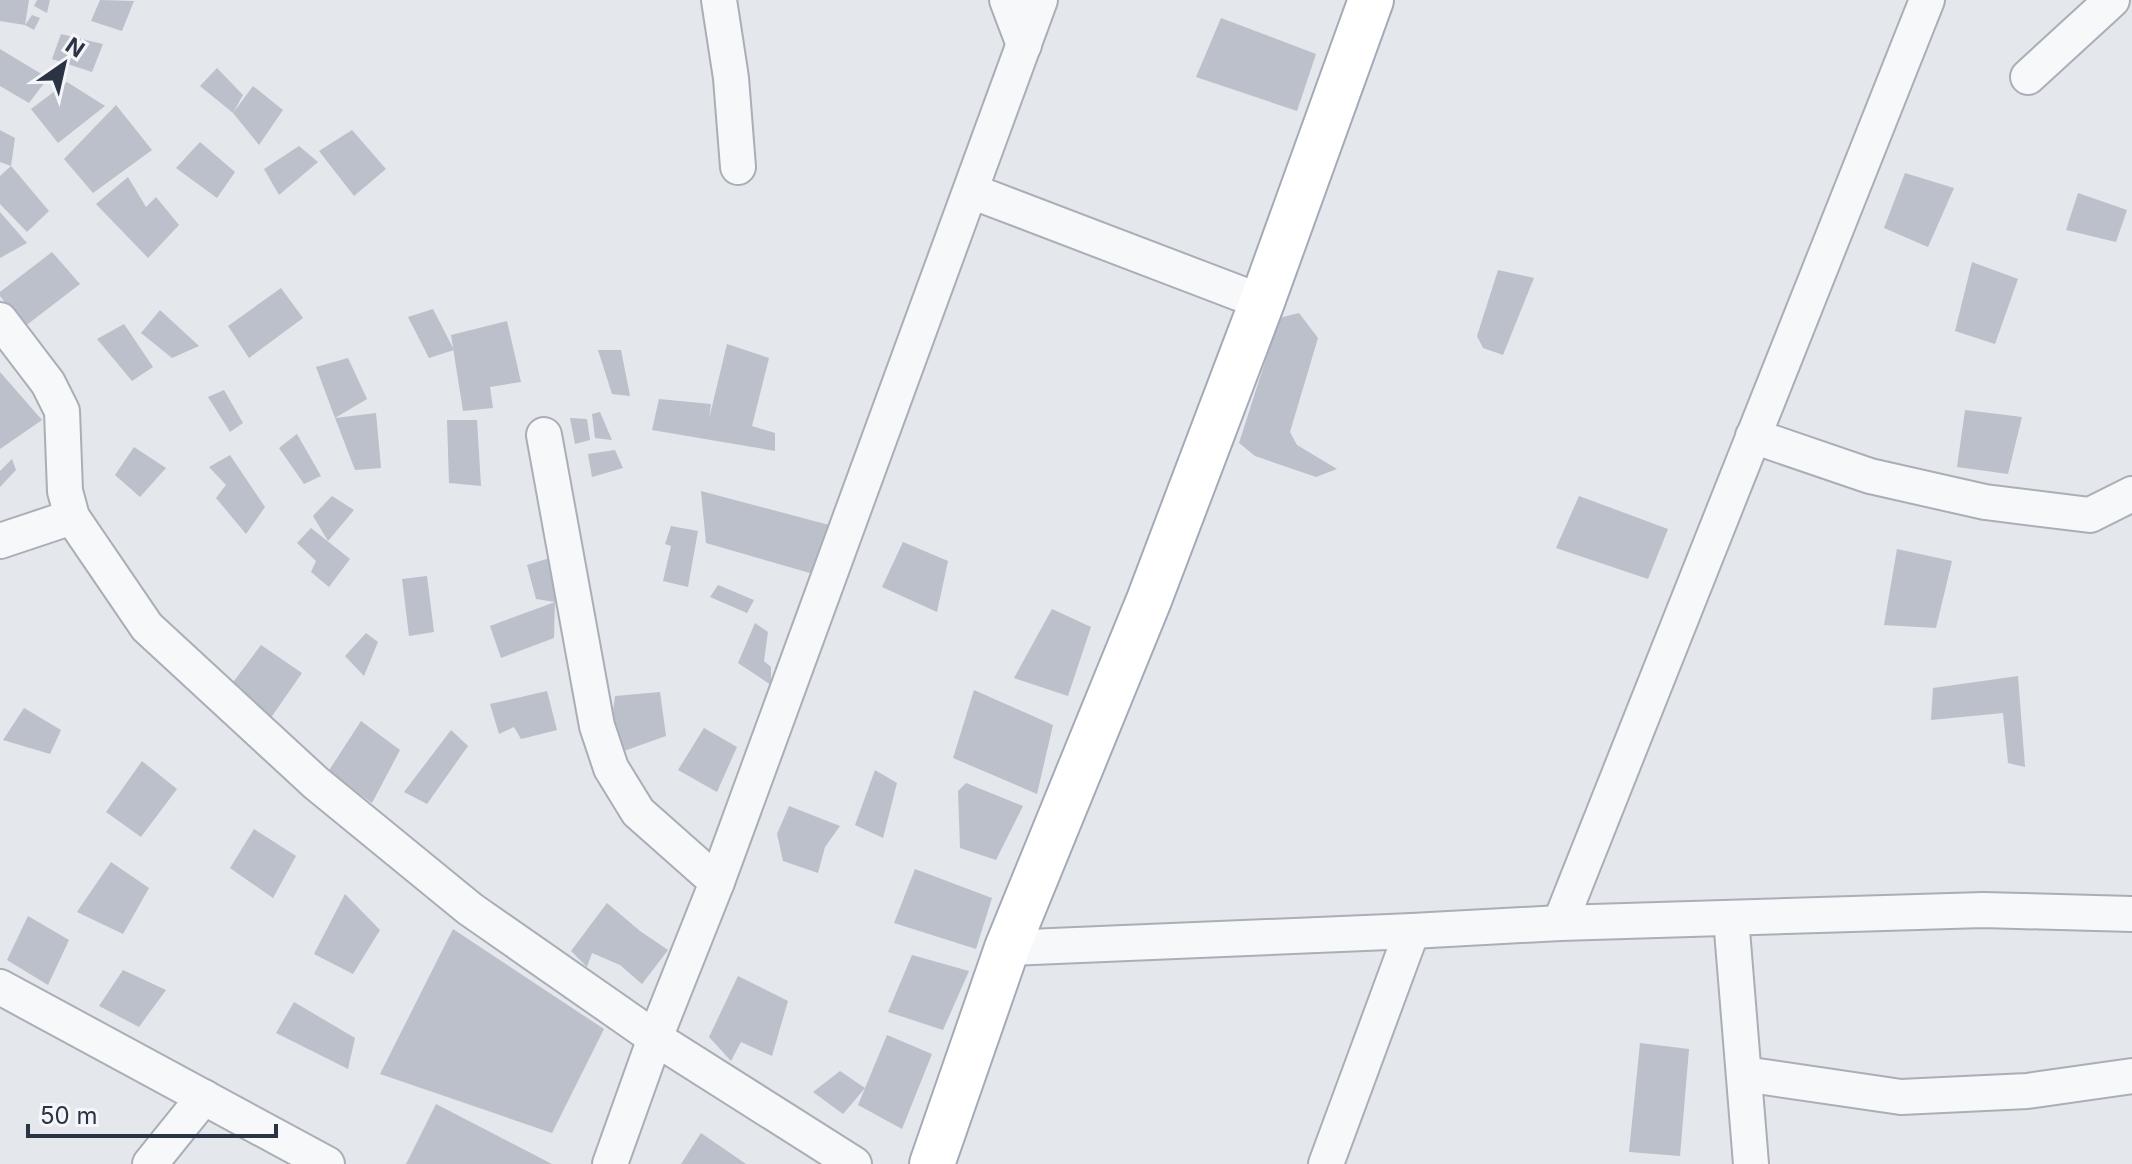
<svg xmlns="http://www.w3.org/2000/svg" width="2132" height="1164" viewBox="0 0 2132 1164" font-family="Inter,sans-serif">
	<rect width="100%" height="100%" fill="#e4e7ec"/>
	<g fill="#bbc0ca">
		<path d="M0 0H29L25 25 0 21Z"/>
		<path d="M37 0H50L47 13 34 6Z"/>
		<path d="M100 0 134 1 122 31 91 21Z"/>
		<path d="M32 15 40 18 34 30 25 25Z"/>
		<path d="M1221 18 1316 54 1297 111 1196 77Z"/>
		<path d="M61 34 103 44 92 72 52 59Z"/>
		<path d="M0 49 48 78 29 103 0 86Z"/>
		<path d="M217 68 243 95 233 113 200 86Z"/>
		<path d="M67 82 105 106 58 143 31 109Z"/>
		<path d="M253 86 283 110 259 145 233 113Z"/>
		<path d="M116 105 152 150 93 193 64 159Z"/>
		<path d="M0 130 15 138 11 166 0 162Z"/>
		<path d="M352 130 386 169 354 196 319 151Z"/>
		<path d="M200 142 235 172 217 198 176 168Z"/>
		<path d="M299 146 318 162 279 195 264 169Z"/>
		<path d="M11 166 49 211 27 232 0 204V176Z"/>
		<path d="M1905 173 1954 188 1928 247 1884 228Z"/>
		<path d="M128 177 146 207 156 197 179 225 148 258 96 204Z"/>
		<path d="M2078 193 2127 210 2116 242 2066 230Z"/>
		<path d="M0 212 27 243 0 258Z"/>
		<path d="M52 252 80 284 24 327 0 296V292Z"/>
		<path d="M1972 262 2018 279 1995 344 1955 331Z"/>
		<path d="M1498 270 1534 278 1503 355 1483 348 1477 336Z"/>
		<path d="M281 288 303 318 249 358 228 326Z"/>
		<path d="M433 309 454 350 429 358 408 317Z"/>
		<path d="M160 310 199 346 172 358 141 333Z"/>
		<path d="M1299 313 1318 338 1290 432 1297 445 1337 469 1316 477 1255 456 1239 443 1279 318Z"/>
		<path d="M507 321 521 382 490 387 493 408 463 411 451 335Z"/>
		<path d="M124 324 153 367 132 381 97 339Z"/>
		<path d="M727 344 769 358 752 426 775 433V451L652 430 659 399 711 404 709 419Z"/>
		<path d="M598 350H621L630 396 612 394Z"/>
		<path d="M348 358 367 399 335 418 316 367Z"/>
		<path d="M0 372 42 420 0 449Z"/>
		<path d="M224 390 243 423 230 432 208 397Z"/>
		<path d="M1965 410 2022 417 2008 474 1957 467Z"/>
		<path d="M600 412 612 440 595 438 592 414Z"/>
		<path d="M376 413 381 468 355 470 335 418Z"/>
		<path d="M570 418 587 419 590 440 575 444Z"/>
		<path d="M447 420H477L481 486 449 483Z"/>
		<path d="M297 434 321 476 304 484 279 448Z"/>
		<path d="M134 447 166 468 140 497 115 475Z"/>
		<path d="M615 450 623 468 592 477 588 454Z"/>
		<path d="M230 455 265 507 246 534 216 498 226 485 209 467Z"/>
		<path d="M12 459 16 470 0 487V471Z"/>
		<path d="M701 491 833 526 817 575 706 543Z"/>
		<path d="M332 496 354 510 328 541 313 516Z"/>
		<path d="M1579 496 1668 529 1648 579 1556 548Z"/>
		<path d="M671 526 698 531 688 587 663 581 671 546 665 544Z"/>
		<path d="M311 528 350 559 329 587 311 572 316 561 297 543Z"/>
		<path d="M903 542 948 561 937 612 882 587Z"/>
		<path d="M1897 549 1952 561 1936 628 1884 625Z"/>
		<path d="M556 556 555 602 554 638 501 658 490 626 555 602 536 599 527 565Z"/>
		<path d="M427 576 434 632 409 636 402 579Z"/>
		<path d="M718 585 754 600 747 613 710 597Z"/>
		<path d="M1052 609 1091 627 1068 696 1014 678Z"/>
		<path d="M755 623 768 632 764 661 771 667V685L738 663Z"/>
		<path d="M366 633 378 642 364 676 345 656Z"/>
		<path d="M261 645 302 673 268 722 228 689Z"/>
		<path d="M2018 676 2025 767 2008 763 2003 713 1931 720 1933 688Z"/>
		<path d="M974 690 1053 725 1037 794 953 758Z"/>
		<path d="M547 691 557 730 521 739 514 727 499 734 490 704Z"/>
		<path d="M660 692 666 736 607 757 615 696Z"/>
		<path d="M24 708 61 730 50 754 3 740Z"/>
		<path d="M361 721 400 750 372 803 328 772Z"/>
		<path d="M704 728 737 747 717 792 678 770Z"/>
		<path d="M451 730 468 746 427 804 404 792Z"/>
		<path d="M142 761 177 789 141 837 106 812Z"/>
		<path d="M875 770 897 783 883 838 855 825Z"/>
		<path d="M966 783 1023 806 996 860 960 848 958 791Z"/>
		<path d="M789 806 840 826 825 847 818 873 783 861 777 834Z"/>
		<path d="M254 829 296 856 273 898 230 868Z"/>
		<path d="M111 862 149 888 123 934 77 912Z"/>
		<path d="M915 869 992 898 976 949 894 923Z"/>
		<path d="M345 894 380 930 353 974 314 954Z"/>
		<path d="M607 903 640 931 668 950 642 984 620 965 592 953 587 967 571 951Z"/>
		<path d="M28 916 69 940 48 985 7 960Z"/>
		<path d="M453 929 604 1029 552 1133 380 1074Z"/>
		<path d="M912 955 969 971 943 1030 888 1012Z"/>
		<path d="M123 970 166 990 139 1027 99 1006Z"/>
		<path d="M738 976 788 1001 772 1056 741 1042 731 1061 709 1037Z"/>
		<path d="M294 1002 355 1038 348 1069 276 1033Z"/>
		<path d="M887 1035 932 1054 902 1129 858 1105Z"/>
		<path d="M1640 1043 1689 1049 1680 1156 1629 1152Z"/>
		<path d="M840 1071 865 1088 843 1114 813 1092Z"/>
		<path d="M436 1104 552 1164H406Z"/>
		<path d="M701 1133 746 1164H681Z"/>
	</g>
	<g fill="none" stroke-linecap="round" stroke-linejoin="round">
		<g stroke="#a9aeb7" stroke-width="38">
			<g id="street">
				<path d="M719 0 731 78 738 167"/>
				<path d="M1007 0 1024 45"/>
				<path d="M2028 77 2112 0"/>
				<path d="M971 191 1262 302"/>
				<path d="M0 320 48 383 62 411 65 491 72 517 147 627 316 783 470 909 655 1038 854 1164"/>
				<path d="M544 435 597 726 611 768 638 812 717 882"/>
				<path d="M1753 436 1870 476 1985 502 2090 515 2132 494"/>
				<path d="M0 541 72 517"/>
				<path d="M1731 918 1751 1164"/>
				<path d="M1560 923 1927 0"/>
				<path d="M1007 948 1412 931 1560 923 1983 910 2132 914"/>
				<path d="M0 987 327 1164"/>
				<path d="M1744 1074 1901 1097 2027 1091 2132 1076"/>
				<path d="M150 1164 204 1097"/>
				<path d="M610 1164 655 1038 717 882 1040 0"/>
				<path d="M1326 1164 1412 931"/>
			</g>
		</g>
		<g stroke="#a3abb8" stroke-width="48">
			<path id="primary" d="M932 1164 1007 948 1149 600 1262 302 1371 0"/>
		</g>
		<use href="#street" stroke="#f7f8fa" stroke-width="34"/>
		<use href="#primary" stroke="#fff" stroke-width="44"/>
	</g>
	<g transform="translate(64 64) rotate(34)" stroke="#f4f6f9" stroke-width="6" paint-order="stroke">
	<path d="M0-6L14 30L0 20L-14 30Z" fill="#2b3445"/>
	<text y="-12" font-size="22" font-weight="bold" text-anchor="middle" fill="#2b3445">N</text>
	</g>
	<path d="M28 1124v12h248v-12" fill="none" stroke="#2b3445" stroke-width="4"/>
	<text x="40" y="1124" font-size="24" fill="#2b3445" stroke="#f4f6f9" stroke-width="6" paint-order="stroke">50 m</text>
</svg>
